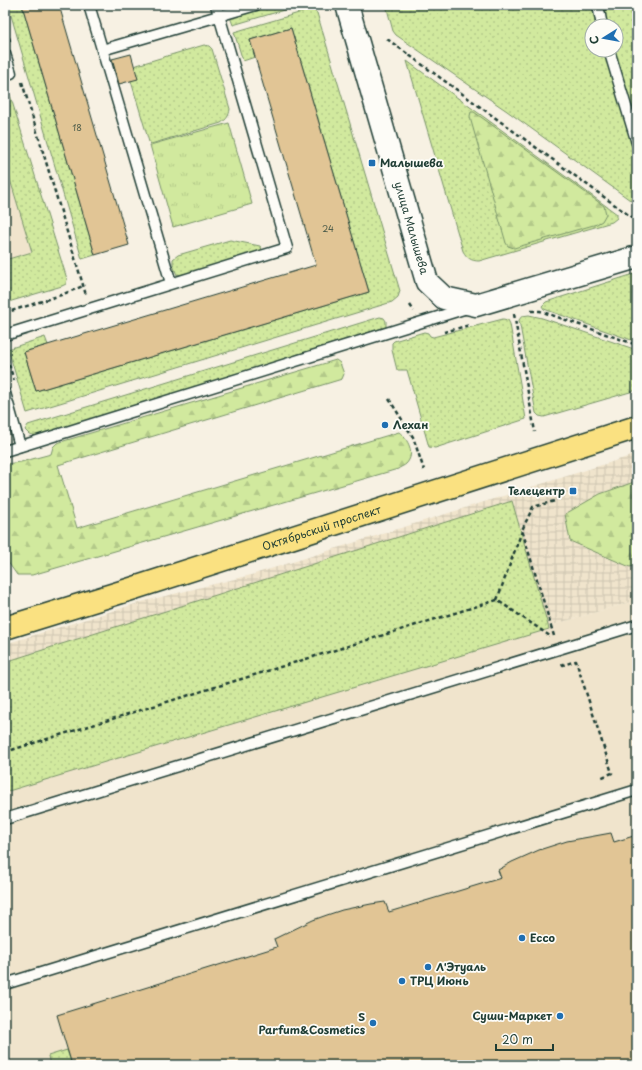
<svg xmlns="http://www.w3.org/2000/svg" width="642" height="1070" viewBox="0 0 642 1070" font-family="'Playpen Sans',sans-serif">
	<defs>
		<pattern id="industrial-grid" width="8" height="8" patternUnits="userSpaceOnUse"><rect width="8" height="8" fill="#f0e4cc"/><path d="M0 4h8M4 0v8" fill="none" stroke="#cdc4b0"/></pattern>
		<pattern id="grass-dots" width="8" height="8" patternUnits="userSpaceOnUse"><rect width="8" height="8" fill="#d1e99e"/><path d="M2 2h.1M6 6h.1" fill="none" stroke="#b3c989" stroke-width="1.8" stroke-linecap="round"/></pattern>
		<pattern id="forest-firs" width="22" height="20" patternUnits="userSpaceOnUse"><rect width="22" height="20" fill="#d1e99e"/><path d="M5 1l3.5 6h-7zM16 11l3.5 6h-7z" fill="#b3c989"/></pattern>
		<pattern id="park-tufts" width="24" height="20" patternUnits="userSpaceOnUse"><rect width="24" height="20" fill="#d1e99e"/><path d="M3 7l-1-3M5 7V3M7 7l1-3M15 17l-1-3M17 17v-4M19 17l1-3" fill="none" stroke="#b3c989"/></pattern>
	</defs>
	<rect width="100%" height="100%" fill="#f7f1e3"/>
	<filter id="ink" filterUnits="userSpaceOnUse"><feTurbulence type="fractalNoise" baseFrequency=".025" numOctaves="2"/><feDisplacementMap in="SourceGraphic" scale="8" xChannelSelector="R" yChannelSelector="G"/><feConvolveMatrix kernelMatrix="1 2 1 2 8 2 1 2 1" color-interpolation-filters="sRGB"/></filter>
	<g filter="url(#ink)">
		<g fill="#f0e4cc">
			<path d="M5 163 32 252 5 260Z"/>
			<path d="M637 600V1065H5V787Z"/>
		</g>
		<path fill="url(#industrial-grid)" d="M637 454V600L5 787V644L145 601 251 575Z"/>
		<g fill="url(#grass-dots)" stroke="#789369">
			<path d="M8 5H22L95 255 82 259Z"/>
			<path d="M271 5H301L233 25 230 17Z"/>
			<path d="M386 5H592L596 26H592V50H603L637 160V205L507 111 396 35 393 31Z"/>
			<path d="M603 5H637V129L614 50H616V26H607Z"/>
			<path d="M309 10H313L317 13 400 291 398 297 392 302 27 413 8 349 45 337 48 345 24 352 36 391 369 292 291 28 250 40 255 57 243 61 234 32Z"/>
			<path d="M204 45 209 46 212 49 230 109C229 116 227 119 221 123L151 144 149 142 131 81 134 67 137 65Z"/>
			<path d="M407 61 617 214V218L612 222 479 261C471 261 467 258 463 251Z"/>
			<path d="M5 92H7L10 95 67 279 66 284 62 286 5 303V260L32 252 5 163Z"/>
			<path d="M230 240 260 246 263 251 191 273 177 275 173 265V259L178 255Z"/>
			<path d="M637 273V342L544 309 542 306 546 302Z"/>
			<path d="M529 315 542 318 637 350V390L544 417 539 416 536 413 519 320 522 316Z"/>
			<path d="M380 317 384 318 386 321V327L37 436 29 434 25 430 28 425Z"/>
			<path d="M503 319 508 320 510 324 526 419 435 448 429 447 407 370H397L392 350V343L394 341 424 332 428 333 430 336 433 337Z"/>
			<path d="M512 501 549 629 5 792V662Z"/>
			<path d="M67 1050 72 1065H50L48 1056Z"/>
		</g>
		<g fill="url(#forest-firs)" stroke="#789369">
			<path d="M471 112H474L604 206 606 214 602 221 597 224 514 248 508 246 506 243 471 121 470 116Z"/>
			<path d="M336 360 340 363 344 374 342 379 58 465 77 528 399 432C408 439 416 454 406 464 404 466 400 467 398 469L32 575H17L5 558V464L21 462 51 454 53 447 57 443Z"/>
			<path d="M637 481V565L630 567 570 541 565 514 600 494Z"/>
		</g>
		<path fill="url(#park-tufts)" stroke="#789369" d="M229 123 252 204 173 227 150 145Z"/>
		<g fill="#e1c595" stroke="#1f3d34">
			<path d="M22 5H59L129 245 95 255Z"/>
			<path d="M291 28 369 292 36 391 24 352 316 265 250 40Z"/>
			<path d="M131 54 138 79 119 84 112 59Z"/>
			<path d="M611 833 614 842 637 835V1065H72L57 1015 277 947 274 939 313 920 327 915 342 910 371 904 385 902 389 912 501 878 498 870 512 862 539 850 567 841Z"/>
		</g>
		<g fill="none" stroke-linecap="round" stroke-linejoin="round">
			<g stroke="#1f3d34" stroke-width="13">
				<g id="service">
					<path d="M89 5 171 283"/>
					<path d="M598 5 602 26"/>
					<path d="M102 50 256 5"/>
					<path d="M609 50 637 143"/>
					<path d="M5 54 11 73 5 75"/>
					<path d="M5 335 287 248 216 5"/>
					<path d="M5 393 20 446"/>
					<path d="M5 451 467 308"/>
					<path d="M5 819 637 625"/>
					<path d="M5 984 637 790"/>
				</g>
			</g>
			<g stroke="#1f3d34" stroke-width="25">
				<g id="tertiary">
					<path id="s1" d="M347 5 427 282 444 298 476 305 637 257"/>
				</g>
			</g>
			<g stroke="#1f3d34" stroke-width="25">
				<g id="primary">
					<path id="s2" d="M5 628 128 590 637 427"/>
				</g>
			</g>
			<g stroke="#1f3d34" stroke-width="2.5" stroke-dasharray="4 3" stroke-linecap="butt">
				<path d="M5 24 10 41"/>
				<path d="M387 39 637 221"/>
				<path d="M22 82 86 295"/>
				<path d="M410 305 414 311"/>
				<path d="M531 311H540L637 345"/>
				<path d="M5 313 61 295 83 286"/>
				<path d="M514 314 535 432"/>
				<path d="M444 332 470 325"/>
				<path d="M5 351 14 381"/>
				<path d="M389 399 413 437 424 470"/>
				<path d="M497 600 522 531"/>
				<path d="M554 636 522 530 533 507 555 501"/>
				<path d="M562 663 563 665 576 661 612 773 600 778"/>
				<path d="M5 752 497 600 550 636"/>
			</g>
			<use href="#service" stroke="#fdfcf7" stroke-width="10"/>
			<use href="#tertiary" stroke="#fdfcf7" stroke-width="22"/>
			<use href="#primary" stroke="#fae181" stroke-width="22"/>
		</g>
	</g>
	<g fill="#1f6fb2" stroke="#fdfcf7" stroke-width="1.5">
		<rect x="368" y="159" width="8" height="8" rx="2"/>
		<circle cx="385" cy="425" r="4"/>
		<rect x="569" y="487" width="8" height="8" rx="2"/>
		<circle cx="522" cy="938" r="4"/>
		<circle cx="428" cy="967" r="4"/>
		<circle cx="402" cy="981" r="4"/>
		<circle cx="560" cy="1016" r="4"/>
		<circle cx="373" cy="1023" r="4"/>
	</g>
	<g text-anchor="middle" stroke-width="3.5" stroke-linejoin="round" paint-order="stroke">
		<g font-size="9" fill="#505f4c">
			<text x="77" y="131">18</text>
			<text x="328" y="232">24</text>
		</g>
		<g font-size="11" font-weight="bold" fill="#1f3d34" stroke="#fdfcf7" text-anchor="start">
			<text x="380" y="167">Малышева</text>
			<text x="393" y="429">Лехан</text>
			<text x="565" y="495" text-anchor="end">Телецентр</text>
			<text x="530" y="942">Ecco</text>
			<text x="436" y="971">Л'Этуаль</text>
			<text x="410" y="985">ТРЦ Июнь</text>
			<text x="552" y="1020" text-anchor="end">Суши-Маркет</text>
			<text x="365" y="1021" text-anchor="end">S<tspan x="365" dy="13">Parfum&amp;Cosmetics</tspan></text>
		</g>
		<g font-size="11" fill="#1f3d34" stroke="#fdfcf7">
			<text dy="4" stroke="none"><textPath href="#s1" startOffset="232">улица Малышева</textPath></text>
			<text dy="4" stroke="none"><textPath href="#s2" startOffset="332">Октябрьский проспект</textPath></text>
		</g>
	</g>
	<rect width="642" height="1070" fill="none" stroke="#fdfcf7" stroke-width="20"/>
	<rect x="10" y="10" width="622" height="1050" fill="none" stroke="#1f3d34" stroke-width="1.5" filter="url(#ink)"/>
	<g transform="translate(604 38) rotate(259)"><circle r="19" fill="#fdfcf7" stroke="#a4b0a9"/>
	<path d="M0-3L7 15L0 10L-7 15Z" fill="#1f6fb2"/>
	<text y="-6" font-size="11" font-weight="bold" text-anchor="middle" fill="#1f3d34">С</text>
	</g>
	<path d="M496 1044v6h57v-6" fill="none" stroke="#1f3d34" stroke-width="2"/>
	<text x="502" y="1044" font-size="12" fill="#1f3d34" stroke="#fdfcf7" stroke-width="3" paint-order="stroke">20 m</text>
</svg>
